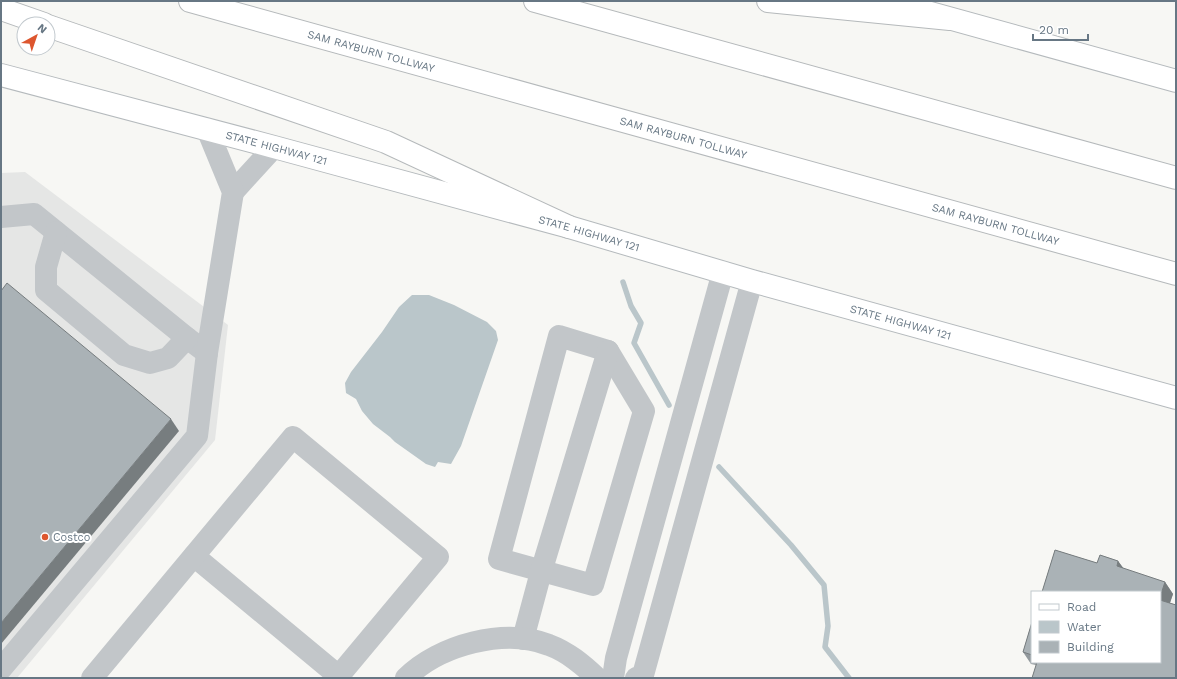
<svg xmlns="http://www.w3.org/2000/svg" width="1177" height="679" viewBox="0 0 1177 679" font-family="'Work Sans',sans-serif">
	<rect width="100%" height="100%" fill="#f7f7f4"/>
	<path fill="#e5e6e5" d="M25 172 228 325 215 440 17 678H1V173Z"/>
	<path fill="#bac6ca" d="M412 295H429L454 305 487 322 496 331 498 340 461 446 451 464 438 462 435 467 426 464 395 442 390 437 373 424 362 411 356 399 346 393 345 383 351 372 382 332 399 307Z"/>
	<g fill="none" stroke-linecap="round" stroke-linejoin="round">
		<g stroke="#bac6ca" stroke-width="5.5">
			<path d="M623 282 631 306 641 323 634 343 669 405"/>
			<path d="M719 467 791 545 824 585 828 626 825 647 849 678"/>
		</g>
		<g stroke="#b5babd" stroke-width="24">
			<g id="major">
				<path d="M887 1 1176 81"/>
				<path id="s1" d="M1 75 274 147 569 227 752 281 1176 398"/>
			</g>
		</g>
		<g stroke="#b5b9bb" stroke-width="24">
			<g id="highway">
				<path id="s2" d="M190 1 1176 274"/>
				<path d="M535 1 1176 178"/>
				<path d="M768 1 950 19"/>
				<path d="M1 9 44 24"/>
				<path d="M48 26 386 142 569 227"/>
			</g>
		</g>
		<g stroke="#c2c6c9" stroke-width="22">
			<path d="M233 192 274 147"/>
			<path d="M1 217 34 214 187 338 207 353"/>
			<path d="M56 232 46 267V290L124 355 150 363 168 358 187 338"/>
			<path d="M559 336 608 351 644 411 593 585 499 559Z"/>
			<path d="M194 556 341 678"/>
			<path d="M523 639 541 572 608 351"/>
			<path d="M1 669 197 436 207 353 233 192 207 129"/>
			<path d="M92 678 293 437 438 557 337 678"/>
			<path d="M406 678C439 645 505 627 549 645 568 652 583 665 597 678"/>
			<path d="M613 678 616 658 723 272"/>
			<path d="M636 678 643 675 752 281"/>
		</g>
		<use href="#major" stroke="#fff" stroke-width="22"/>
		<use href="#highway" stroke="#fff" stroke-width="22"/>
	</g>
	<path fill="#92999d" d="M1055 550 1097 563 1100 555 1118 561 1124 569 1165 582 1173 594 1170 603 1176 605V678H1032L1036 665 1031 664 1023 652 1032 622V662H1160V592H1042Z"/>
	<g fill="#777d7f">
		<path d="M171 419 179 431 1 644V623Z"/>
		<path d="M1118 561 1126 572 1117 566Z"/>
		<path d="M1165 582 1173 594 1167 611 1160 601V597Z"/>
	</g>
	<g fill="#aab2b6" stroke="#777d7f">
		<path d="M7 283 171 419 1 623V291Z"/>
		<path d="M1055 550 1097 563 1100 555 1118 561 1117 566 1165 582 1160 597V592H1042Z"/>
		<path d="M1160 600 1176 605V678H1032L1037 662H1160Z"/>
		<path d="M1032 622V655L1023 652Z"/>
	</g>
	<circle fill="#dd562e" stroke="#fff" stroke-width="1.5" cx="45" cy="537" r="4"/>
	<g text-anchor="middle" stroke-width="4" stroke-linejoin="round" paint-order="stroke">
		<g font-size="11" fill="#677784" stroke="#fff">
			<text dy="4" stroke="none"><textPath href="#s2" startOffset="188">SAM RAYBURN TOLLWAY</textPath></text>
			<text dy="4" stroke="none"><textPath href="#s2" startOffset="512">SAM RAYBURN TOLLWAY</textPath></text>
			<text dy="4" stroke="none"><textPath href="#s1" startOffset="285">STATE HIGHWAY 121</textPath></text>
			<text dy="4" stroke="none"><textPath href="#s2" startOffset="836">SAM RAYBURN TOLLWAY</textPath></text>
			<text dy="4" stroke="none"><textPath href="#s1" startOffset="609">STATE HIGHWAY 121</textPath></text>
			<text dy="4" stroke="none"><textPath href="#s1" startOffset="933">STATE HIGHWAY 121</textPath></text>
		</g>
		<g font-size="11" fill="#677784" stroke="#fff" text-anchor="start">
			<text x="53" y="541">Costco</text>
		</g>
	</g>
	<rect width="1177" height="679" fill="none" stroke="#677784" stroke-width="4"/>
	<rect x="1031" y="591" width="130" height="72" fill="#ffffff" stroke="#c2c9ce"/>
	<rect x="1039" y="604" width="20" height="6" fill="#ffffff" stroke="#c2c9ce"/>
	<text x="1067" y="611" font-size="12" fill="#677784">Road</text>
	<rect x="1039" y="621" width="20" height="12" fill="#bac6ca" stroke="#c2c9ce"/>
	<text x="1067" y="631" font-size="12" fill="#677784">Water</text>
	<rect x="1039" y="641" width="20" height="12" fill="#aab2b6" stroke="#c2c9ce"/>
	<text x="1067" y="651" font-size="12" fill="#677784">Building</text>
	<g transform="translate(36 36) rotate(40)"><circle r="19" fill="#ffffff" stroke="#c2c9ce"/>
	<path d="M0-3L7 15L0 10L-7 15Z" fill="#dd562e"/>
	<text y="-6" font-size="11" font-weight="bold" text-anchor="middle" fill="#677784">N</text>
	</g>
	<path d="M1033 34v6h55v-6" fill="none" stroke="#677784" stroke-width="2"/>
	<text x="1039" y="34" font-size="12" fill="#677784" stroke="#ffffff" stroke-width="3" paint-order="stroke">20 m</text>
</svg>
